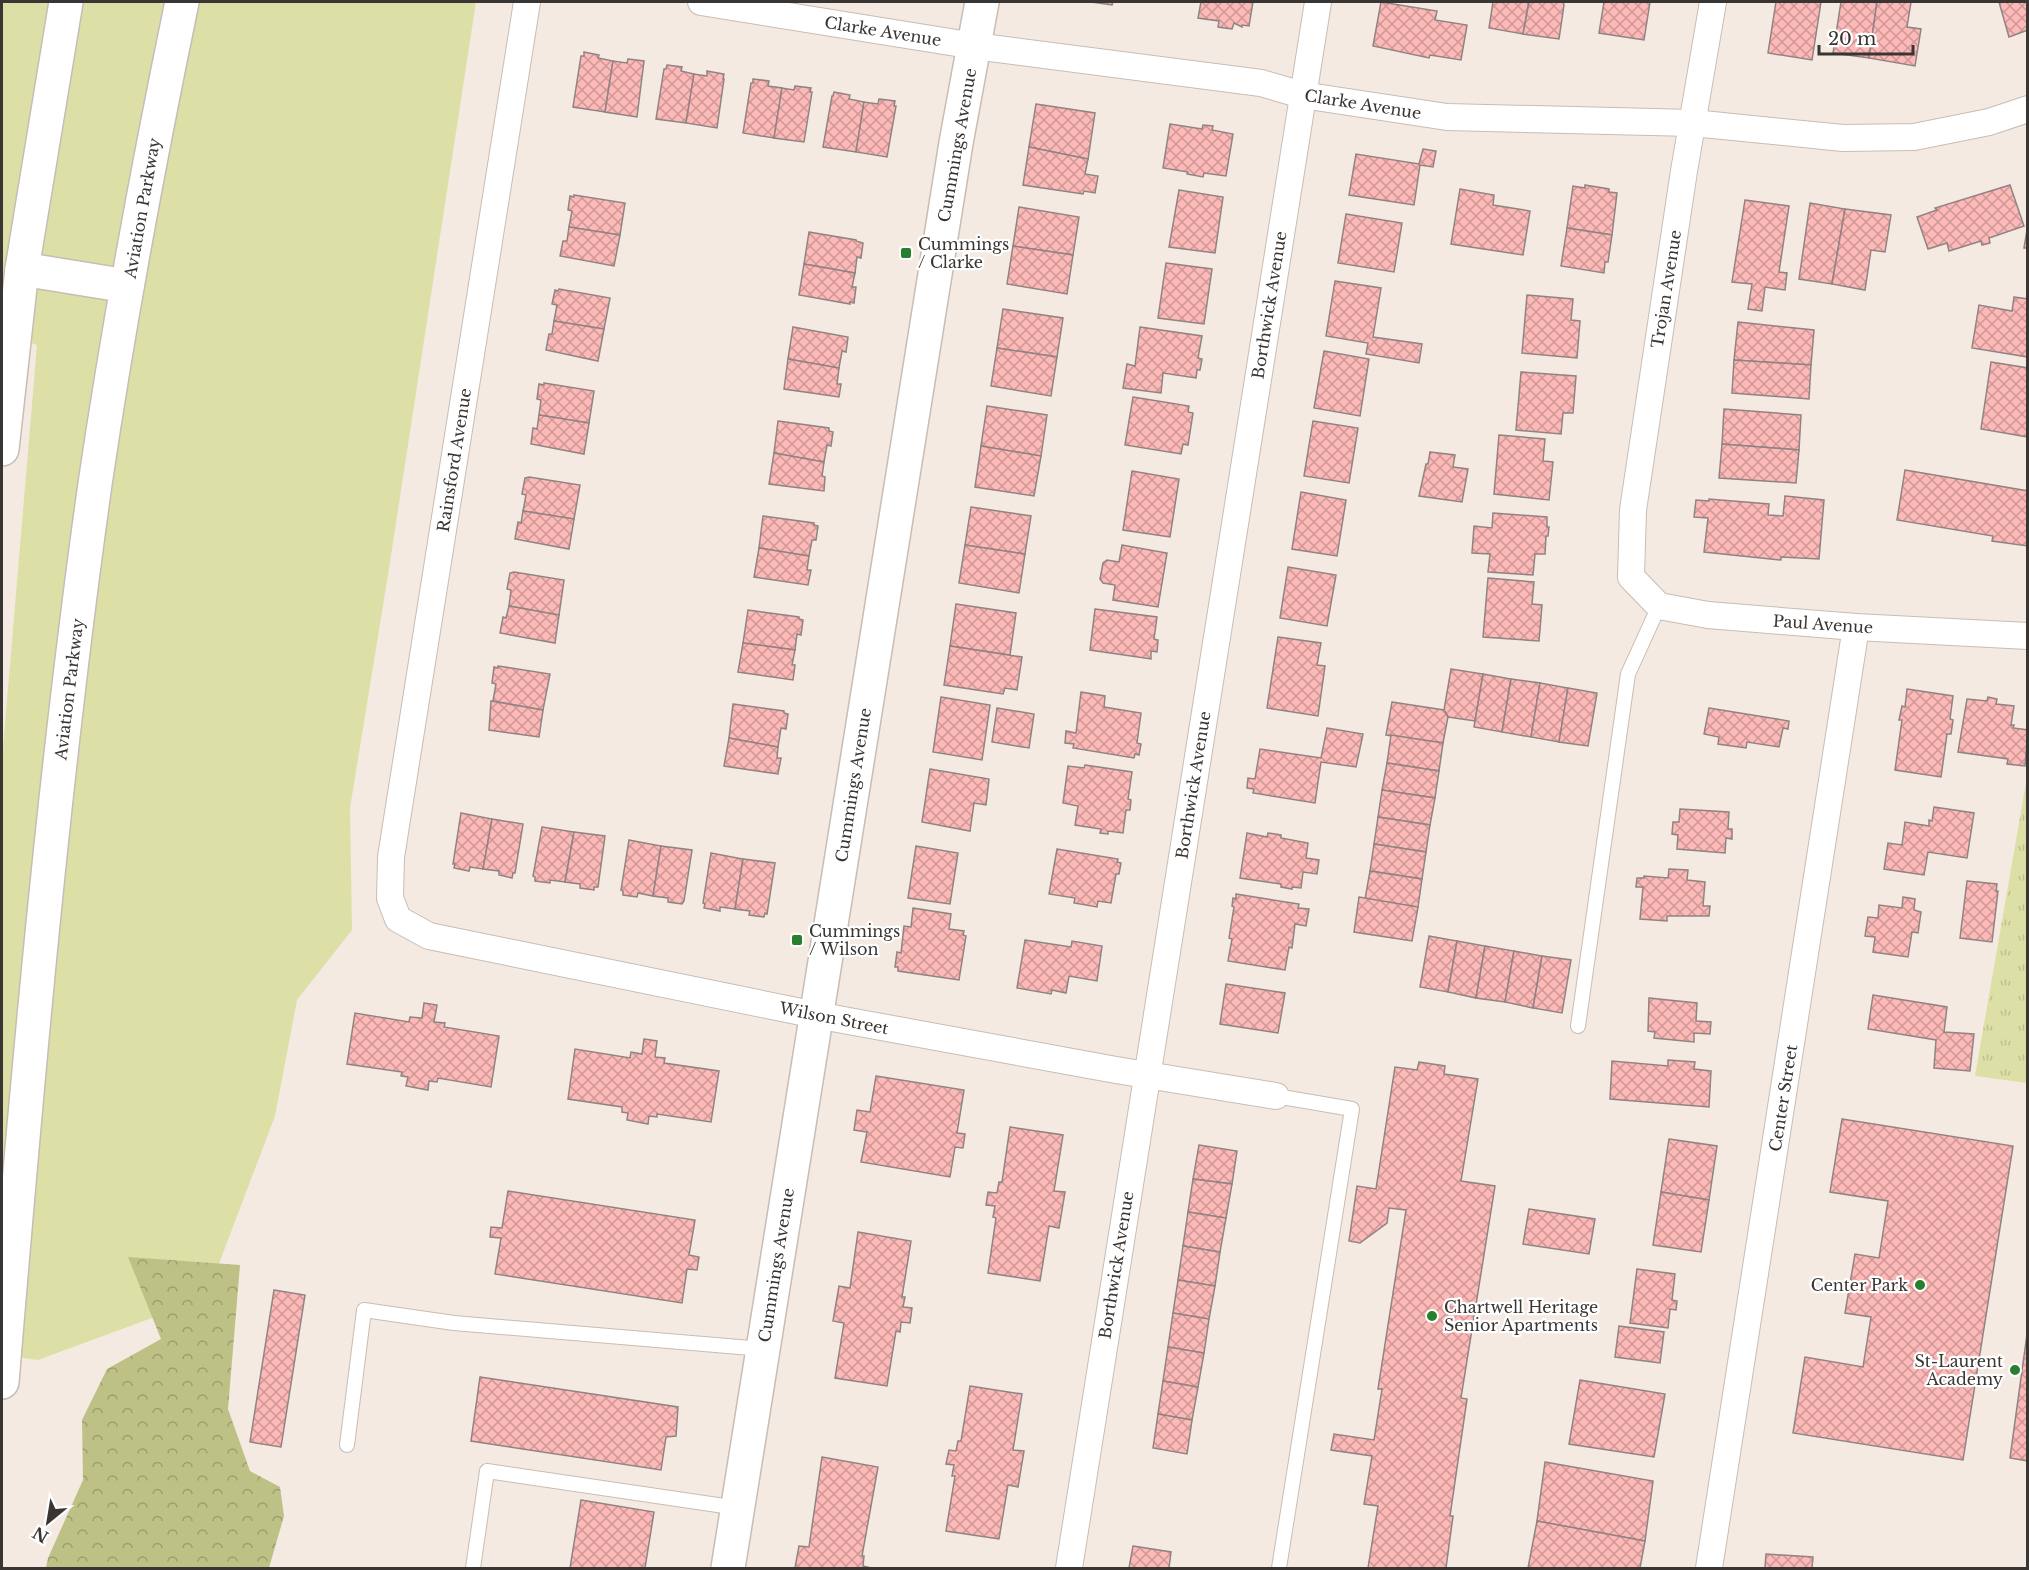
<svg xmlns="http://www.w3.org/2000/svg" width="2029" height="1570" viewBox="0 0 2029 1570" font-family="'Libre Baskerville',serif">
	<defs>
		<pattern id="forest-crowns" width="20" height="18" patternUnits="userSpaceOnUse" patternTransform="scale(1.5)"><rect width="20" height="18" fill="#bdc186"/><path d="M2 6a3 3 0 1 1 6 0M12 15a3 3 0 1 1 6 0" fill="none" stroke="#9b9e6e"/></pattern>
		<pattern id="park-tufts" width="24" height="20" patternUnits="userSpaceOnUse" patternTransform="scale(1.5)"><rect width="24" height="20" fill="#dce0a6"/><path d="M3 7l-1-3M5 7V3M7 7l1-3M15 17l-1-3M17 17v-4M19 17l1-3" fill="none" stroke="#bec18f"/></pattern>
		<pattern id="building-cross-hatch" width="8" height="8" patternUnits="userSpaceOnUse" patternTransform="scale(1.5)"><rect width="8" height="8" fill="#fdb9b8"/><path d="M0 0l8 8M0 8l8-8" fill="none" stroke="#ce9796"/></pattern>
	</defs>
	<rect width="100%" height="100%" fill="#f4eae1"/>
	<path fill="#dce0a6" d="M2 2H476L388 575 350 808 352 930 297 1000 275 1116 206 1298 38 1360 2 1355V759L37 345 2 332Z"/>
	<path fill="url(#forest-crowns)" d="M128 1257 240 1265 228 1409 250 1471 280 1487 284 1516 269 1568H46L48 1558 83 1480 82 1420 107 1369 161 1339Z"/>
	<path fill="url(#park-tufts)" d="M2027 777 2028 1083H2027L1975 1076Z"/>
	<g fill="url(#building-cross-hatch)" stroke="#908382" stroke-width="1.5">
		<path d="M1091 2H1113L1112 5Z"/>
		<path d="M1201 2H1253L1249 26 1242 25V27L1234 23 1232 29 1218 27 1219 21 1198 18Z"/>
		<path d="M1381 2 1437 11 1435 20 1467 25 1461 60 1430 55 1429 58 1373 46Z"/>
		<path d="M1493 2H1529L1523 34 1489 28Z"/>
		<path d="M1529 2H1563L1564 5 1559 39 1523 34Z"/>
		<path d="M1604 2H1650L1644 40 1599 33Z"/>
		<path d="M1776 2H1821L1812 60 1768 53Z"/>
		<path d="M1841 2H1877L1869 58 1833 53Z"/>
		<path d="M1877 2H1911L1907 27 1921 29 1915 66 1869 58Z"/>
		<path d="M1999 2H2028V30L2009 37Z"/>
		<path d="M584 52 599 55 598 58 613 61 605 112 573 107 581 56H584Z"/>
		<path d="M628 59 644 61 637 117 605 112 613 61 627 63Z"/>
		<path d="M667 65 682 67 681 71 694 74 686 123 656 119 664 69H666Z"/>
		<path d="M707 71 724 74 723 79H724L717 128 686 123 694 74 707 76Z"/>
		<path d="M753 79 769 81 768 86 782 88 774 138 743 133 751 83H753Z"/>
		<path d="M795 86 811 88 810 92H812L804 142 774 138 782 88 794 90Z"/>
		<path d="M834 92 850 95 849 99 864 102 856 152 823 147 832 96H833Z"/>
		<path d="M879 99 895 101 894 106H896L887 157 856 152 864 102 878 104Z"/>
		<path d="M1036 104 1095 113 1088 159 1029 147Z"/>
		<path d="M1170 124 1202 129 1203 125 1213 126 1212 130 1233 134 1226 176 1204 173 1203 177 1187 174 1188 172 1163 168Z"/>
		<path d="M1029 147 1088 159 1085 174 1098 176 1095 193 1084 191 1083 194 1023 185Z"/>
		<path d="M1423 149 1436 151 1433 167 1420 165 1414 205 1349 195 1356 154 1419 164Z"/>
		<path d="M1585 185 1609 189V192L1617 193 1612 235 1567 228 1573 186 1585 188Z"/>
		<path d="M2010 185 2024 226 1989 238 1990 243 1982 245 1981 241 1949 251 1947 243 1928 249 1917 217 1937 210 1935 208Z"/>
		<path d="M1460 189 1494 195 1493 205 1530 211 1523 255 1451 244Z"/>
		<path d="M1179 190 1223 197 1215 253 1169 247Z"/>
		<path d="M574 195 625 203 620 235 569 227 572 211 568 210 570 196 574 197Z"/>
		<path d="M1745 200 1789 206 1779 272 1787 273 1785 290 1765 287 1762 311 1748 309 1752 284 1732 282Z"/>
		<path d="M1810 203 1845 209 1832 284 1799 279Z"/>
		<path d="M1019 207 1079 217 1073 255 1013 246Z"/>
		<path d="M1845 209 1891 215 1885 252 1871 250 1865 290 1832 284Z"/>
		<path d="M1346 214 1402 223 1394 272 1338 263Z"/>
		<path d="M2028 224V248H2024Z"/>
		<path d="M569 227 620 235 614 266 560 256 563 241H567Z"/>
		<path d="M1567 228 1612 235 1608 262H1605L1604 273 1561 266Z"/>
		<path d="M809 232 856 240V241L863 243 861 258 857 257 855 273 804 264Z"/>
		<path d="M1013 246 1073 255 1067 294 1007 284Z"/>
		<path d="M1166 263 1212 269 1204 324 1158 318Z"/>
		<path d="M804 264 855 273 852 287H856L854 303 850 302V304L799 295Z"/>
		<path d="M1335 281 1381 288 1373 337 1422 344 1419 363 1366 354 1368 343 1326 336Z"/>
		<path d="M559 289 610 298 604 329 554 321 557 305 552 304 555 290 558 291Z"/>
		<path d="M1527 295 1573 299 1571 320 1580 321 1577 358 1522 353Z"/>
		<path d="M2014 297 2028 299V357L1972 348 1979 305 2012 311Z"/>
		<path d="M1003 309 1063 318 1057 357 997 348Z"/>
		<path d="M554 321 604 329 598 361 546 350 549 334H552Z"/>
		<path d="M1738 322 1814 330 1811 365 1734 360Z"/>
		<path d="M793 327 848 337 846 352 842 351 839 368 788 359Z"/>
		<path d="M1140 327 1202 336 1198 358 1202 359 1200 370H1197L1196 378 1163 373 1161 393 1123 388 1127 364 1135 366Z"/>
		<path d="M997 348 1057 357 1051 396 991 386Z"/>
		<path d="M1324 351 1369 359 1360 416 1314 408Z"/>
		<path d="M788 359 839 368 837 384H841L839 397 784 389Z"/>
		<path d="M1734 360 1811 365 1809 399 1732 393Z"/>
		<path d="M1991 362 2028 368V437L1981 429Z"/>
		<path d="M1521 372 1576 376 1573 413H1563L1561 434 1516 430Z"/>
		<path d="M544 383 594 391 589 423 539 415 541 400 537 399 539 384 544 385Z"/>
		<path d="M1133 397 1189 406 1188 412 1193 413 1188 445 1183 444 1181 454 1125 445Z"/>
		<path d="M987 406 1047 415 1041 456 981 446Z"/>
		<path d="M1724 409 1801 415 1799 450 1722 444Z"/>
		<path d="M539 415 589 423 584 454 531 444 533 428 537 429Z"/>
		<path d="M778 421 829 428V431L833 432 831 446 827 445 824 462 774 453Z"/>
		<path d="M1313 421 1358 428 1349 483 1304 476Z"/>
		<path d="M1499 435 1545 439 1543 461 1553 462 1549 500 1494 494Z"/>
		<path d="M1722 444 1799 450 1796 483 1719 478Z"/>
		<path d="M981 446 1041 456 1034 496 975 487Z"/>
		<path d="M1430 452 1455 455 1453 467 1468 469 1462 502 1419 496 1426 464H1428Z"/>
		<path d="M774 453 824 462 822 476 825 477 824 491 769 484Z"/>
		<path d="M1905 470 2028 491V546L1992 541 1993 536 1897 520Z"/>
		<path d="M1132 471 1179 479 1170 537 1123 530Z"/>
		<path d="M529 477 580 485 574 519 523 511 526 495 522 494 525 478Z"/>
		<path d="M1301 492 1346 500 1337 556 1292 549Z"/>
		<path d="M1785 496 1824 500 1819 559 1781 557V560L1704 552 1708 518 1694 517 1696 500 1709 501V499L1769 504 1768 515 1783 516Z"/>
		<path d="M971 507 1031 516 1025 554 965 545Z"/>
		<path d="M523 511 574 519 569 549 515 539 518 522 521 523Z"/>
		<path d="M1493 513 1547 517V527H1549L1548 536H1546L1545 554H1535L1533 575 1488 572 1490 554 1472 553 1474 526 1492 528Z"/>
		<path d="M763 516 814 523V525L818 526 816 540H812L809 556 759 548Z"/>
		<path d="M965 545 1025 554 1019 593 959 583Z"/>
		<path d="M1122 545 1167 553 1158 607 1113 600 1115 585 1103 583 1100 579 1103 563 1107 560 1119 562Z"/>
		<path d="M759 548 809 556 807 570H811L808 585 754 577Z"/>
		<path d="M1288 567 1336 575 1327 626 1280 618Z"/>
		<path d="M514 572 564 580 559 615 509 606 511 590 507 589 510 573Z"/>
		<path d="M1488 578 1534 582 1532 604 1542 605 1539 641 1483 637Z"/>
		<path d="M956 604 1016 613 1010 655 950 646Z"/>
		<path d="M509 606 559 615 555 643 500 633 503 617 506 618Z"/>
		<path d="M1095 609 1157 617 1154 639 1158 640 1157 652 1151 651V659L1090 650Z"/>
		<path d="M748 610 799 617V619L803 620 801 635 797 634 795 650 743 643Z"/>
		<path d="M1278 637 1321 643 1317 665 1325 666 1318 716 1267 708Z"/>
		<path d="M743 643 795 650 792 665H795L793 680 738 672Z"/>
		<path d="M950 646 1022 657 1017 690 1005 688 1003 694 944 685Z"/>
		<path d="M498 666 550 674 543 710 493 701 496 684 492 683 494 667 498 668Z"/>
		<path d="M1451 669 1483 674 1475 721 1448 717 1444 710Z"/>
		<path d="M1483 674 1511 679 1502 732 1474 727Z"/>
		<path d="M1511 679 1540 683 1531 737 1502 732Z"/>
		<path d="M1540 683 1568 688 1559 742 1531 737Z"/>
		<path d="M1568 688 1597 693 1588 746 1559 742Z"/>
		<path d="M1907 689 1953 696 1950 719 1953 720 1951 734H1947L1941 777 1895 770 1902 720H1899L1902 706 1905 707Z"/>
		<path d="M1081 692 1105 696 1104 707 1141 713 1137 743 1141 744 1139 755 1135 754 1134 758 1073 748 1074 744 1065 743 1066 731 1076 733Z"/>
		<path d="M941 697 990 705 982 760 933 752Z"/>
		<path d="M1988 697 1997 699 1996 704 2014 706 2011 725H2014L2013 728 2028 730 2025 766 2007 764 2008 759 1958 752 1967 699 1987 701Z"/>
		<path d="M491 701 543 710 539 737 489 730Z"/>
		<path d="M1392 702 1444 710 1448 717 1443 743 1386 735Z"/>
		<path d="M733 704 784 711V713L788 714 786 729 781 728 778 747 729 738Z"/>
		<path d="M997 708 1034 714 1029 748 992 742Z"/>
		<path d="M1709 708 1789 721 1788 729 1783 728 1779 747 1747 742 1746 748 1718 744 1719 737 1704 734Z"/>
		<path d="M1327 728 1363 734 1356 767 1321 762 1315 803 1253 793 1254 789 1247 788 1248 778 1255 779 1260 749 1321 758Z"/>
		<path d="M1391 735 1443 743 1439 771 1387 763Z"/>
		<path d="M729 738 778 747 777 758H781L778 774 724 766Z"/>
		<path d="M1387 763 1439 771 1435 798 1382 790Z"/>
		<path d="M1085 765 1132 772 1128 799 1131 800 1130 810H1126L1123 833 1108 831V834L1100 833 1101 829 1075 825 1078 806 1063 803 1068 766 1084 768Z"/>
		<path d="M930 769 989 779 986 805 974 803 970 831 922 822Z"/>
		<path d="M1382 790 1435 798 1430 825 1378 817Z"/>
		<path d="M1934 807 1974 813 1967 858 1928 852 1924 875 1884 869 1888 843 1902 845 1905 822 1929 826V820L1932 821Z"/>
		<path d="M1680 809 1729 812 1728 829H1732V839L1726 838 1725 853 1677 849 1678 835 1672 834 1673 822H1679Z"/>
		<path d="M461 813 492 819 483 869 470 867 469 871 454 868 455 864H453Z"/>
		<path d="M1378 817 1430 825 1426 852 1374 844Z"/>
		<path d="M492 819 523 824 515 873H513L512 878 499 875V871L483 869Z"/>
		<path d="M542 827 574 832 565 882 550 880V883L535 881V877L533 876Z"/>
		<path d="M574 832 605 836 598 887H594V890L580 888V884L565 882Z"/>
		<path d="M1247 833 1267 837 1268 833 1281 835V838L1308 843 1306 858 1319 860 1317 874 1303 872 1301 888 1292 887V889L1281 887V884L1240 878Z"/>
		<path d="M629 840 661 846 653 896 638 893 637 897 623 895V891L621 890Z"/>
		<path d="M1374 844 1426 852 1422 879 1370 871Z"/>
		<path d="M661 846 692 850 684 901 682 904 668 902V898L653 896Z"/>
		<path d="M916 846 958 853 950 904 908 898Z"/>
		<path d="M1057 849 1118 859 1117 862 1121 863 1119 874H1116L1111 903 1098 901 1097 907 1074 903 1075 898 1049 894Z"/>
		<path d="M711 853 743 859 735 909 720 907V911L704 908 705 904 703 903Z"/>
		<path d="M743 859 775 863 767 914 765 913 764 917 749 915 750 911 735 909Z"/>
		<path d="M1669 869 1688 870 1687 880 1705 882 1703 906H1710L1709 916H1667V921L1640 919 1643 887H1636L1637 878H1644V876L1668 878Z"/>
		<path d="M1370 871 1422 879 1418 907 1365 899Z"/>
		<path d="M1967 881 1997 884 1996 891H1998L1992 942 1960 938Z"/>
		<path d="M1236 894 1299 904 1298 908 1309 909 1306 926 1295 924 1292 948 1289 947 1285 970 1228 961 1232 939 1229 938 1234 907 1232 906 1233 898 1236 899Z"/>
		<path d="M1359 897 1418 907 1412 941 1354 932Z"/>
		<path d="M1903 897 1915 899 1914 910 1921 912 1918 933 1912 932 1908 957 1873 952 1875 937 1865 936 1868 917 1878 918 1879 905 1902 908Z"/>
		<path d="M913 908 951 914 949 929 964 931 963 935 966 936 959 980 898 971V967H895L897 952 901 953 904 926 911 927Z"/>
		<path d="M1429 936 1457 941 1448 992 1420 987Z"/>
		<path d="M1025 940 1071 947 1072 941 1102 946 1097 981 1069 976 1066 993 1052 990 1051 994 1017 988Z"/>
		<path d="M1457 941 1485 946 1476 998 1448 992Z"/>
		<path d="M1485 946 1514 951 1505 1002 1476 998Z"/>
		<path d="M1514 951 1542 956 1533 1008 1505 1002Z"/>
		<path d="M1542 956 1571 960 1562 1013 1533 1008Z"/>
		<path d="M1226 984 1285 993 1278 1033 1220 1024Z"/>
		<path d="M1873 995 1947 1007 1944 1032 1974 1034 1970 1071 1934 1068 1936 1040 1868 1029Z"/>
		<path d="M1649 998 1697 1003 1696 1021 1711 1022 1710 1034 1694 1033V1042L1654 1038 1655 1032 1648 1031Z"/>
		<path d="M424 1003 437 1005 434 1022 445 1023 444 1027 499 1036 491 1087 438 1078 437 1082 429 1081 428 1090 406 1086 408 1077 401 1076 402 1072 347 1064 355 1013 409 1022 410 1017 422 1018Z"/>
		<path d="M644 1039 657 1041 655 1057 665 1058 664 1063 719 1071 711 1122 657 1114V1117L649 1116 648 1124 627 1120 628 1113 622 1112V1107L568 1099 575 1049 630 1058 631 1052 642 1054Z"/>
		<path d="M1668 1060 1695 1062 1694 1069 1711 1071 1709 1107 1610 1099 1612 1061 1668 1066Z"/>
		<path d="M1419 1062 1445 1066 1444 1074 1478 1079 1461 1181 1495 1186 1461 1398 1467 1399 1450 1516H1453L1446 1568H1368L1378 1506 1364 1504 1372 1456 1331 1450 1334 1434 1374 1440 1382 1389H1378L1406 1210 1389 1208 1387 1223 1360 1243 1349 1241 1357 1186 1376 1189 1395 1067 1417 1070Z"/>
		<path d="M876 1076 964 1090 957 1133 965 1134 963 1148 955 1147 950 1177 861 1162 867 1132 854 1130 857 1110 870 1112Z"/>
		<path d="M1842 1119 2013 1146 1963 1460 1793 1433 1805 1357 1863 1367 1871 1317 1845 1313 1855 1254 1879 1258 1888 1201 1830 1192Z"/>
		<path d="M1010 1127 1063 1135 1054 1191 1065 1192 1059 1228 1049 1226 1040 1281 988 1273 996 1218 993 1217 995 1206 986 1205 988 1192 997 1193 999 1182H1002Z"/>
		<path d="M1669 1139 1717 1146 1709 1200 1661 1192Z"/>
		<path d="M1199 1145 1237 1151 1232 1184 1193 1179Z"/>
		<path d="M1193 1179 1232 1184 1226 1218 1188 1212Z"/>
		<path d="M508 1191 695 1220 689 1255 699 1257 697 1270 687 1269 682 1303 495 1274 501 1238 490 1237 491 1227 502 1228Z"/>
		<path d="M1661 1192 1709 1200 1701 1252 1653 1245Z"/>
		<path d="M1529 1209 1595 1219 1589 1254 1523 1244Z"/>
		<path d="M1188 1212 1226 1218 1220 1252 1183 1246Z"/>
		<path d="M858 1232 911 1241 902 1297H905L903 1307 912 1308 910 1323 901 1322 900 1332 896 1331 887 1386 835 1378 844 1323 833 1321 839 1286 850 1288Z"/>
		<path d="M1183 1246 1220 1252 1215 1286 1178 1280Z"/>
		<path d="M1637 1269 1675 1274 1672 1300 1677 1301 1676 1310 1670 1309 1668 1328 1630 1323Z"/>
		<path d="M1178 1280 1215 1286 1209 1319 1173 1313Z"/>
		<path d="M274 1290 305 1295 281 1447 250 1442Z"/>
		<path d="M1173 1313 1209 1319 1204 1353 1168 1347Z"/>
		<path d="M1619 1326 1664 1332 1660 1363 1615 1357Z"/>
		<path d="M2028 1327V1461L2010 1458Z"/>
		<path d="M1168 1347 1204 1353 1198 1387 1163 1381Z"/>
		<path d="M480 1377 678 1407 676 1436 666 1437 661 1470 471 1441Z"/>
		<path d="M1580 1380 1665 1394 1654 1457 1569 1444Z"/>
		<path d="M1163 1381 1198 1387 1192 1420 1158 1414Z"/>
		<path d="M970 1386 1022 1394 1013 1450 1024 1451 1018 1487 1008 1485 999 1539 946 1531 955 1476H952L954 1465 946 1464 949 1450 956 1451 958 1441H961Z"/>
		<path d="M1158 1414 1192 1420 1187 1454 1153 1448Z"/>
		<path d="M822 1457 878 1467 862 1556H864L863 1566 871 1568H795L799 1546 809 1547Z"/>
		<path d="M1545 1462 1653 1481 1645 1541 1537 1521Z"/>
		<path d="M581 1500 654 1512 645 1568H570Z"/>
		<path d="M1537 1521 1645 1541 1640 1568H1528Z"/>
		<path d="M1133 1546 1171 1552 1169 1568H1129Z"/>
		<path d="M1766 1554 1813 1557 1812 1568H1765Z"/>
	</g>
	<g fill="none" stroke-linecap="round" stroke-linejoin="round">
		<g stroke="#c7bdb5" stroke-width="16">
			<g id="service">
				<path d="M1578 1026 1628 674 1659 606"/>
				<path d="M1276 1096 1352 1109 1279 1568"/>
				<path d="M347 1445 364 1310 454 1323 763 1349"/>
				<path d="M473 1568 487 1471 738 1508"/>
			</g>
		</g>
		<g stroke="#c7bdb5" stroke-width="28">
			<g id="minor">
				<path d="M527 2 391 857 390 898 398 919 429 936 816 1015 1116 1070 1276 1096"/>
				<path d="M701 2 975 46 1261 83 1302 95 1447 117 1693 123 1843 138 1914 137 1989 122 2028 109"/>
				<path d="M1713 2 1684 171 1633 510 1631 577 1659 606 1708 615 1856 627 2028 636"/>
				<path d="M1069 1568 1318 2"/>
				<path d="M1709 1568 1856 627"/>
			</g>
		</g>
		<g stroke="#c7bdb5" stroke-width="36">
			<path id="tertiary" d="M728 1568 956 143 982 2"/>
		</g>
		<g stroke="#c7bdb5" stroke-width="36">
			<g id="primary">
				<path d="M22 269 127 286"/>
				<path d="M2 449 22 269 66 2"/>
				<path d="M2 1382C27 1083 53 782 95 484 119 322 149 161 182 2"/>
			</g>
		</g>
		<use href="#service" stroke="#fff" stroke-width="14"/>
		<use href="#minor" stroke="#fff" stroke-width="26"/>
		<use href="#tertiary" stroke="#fff" stroke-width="33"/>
		<use href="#primary" stroke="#fff" stroke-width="33"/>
	</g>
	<g fill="#287f2e" stroke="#fff" stroke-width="2">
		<rect x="900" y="247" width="12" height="12" rx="3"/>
		<rect x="791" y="934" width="12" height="12" rx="3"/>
		<circle cx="1920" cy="1285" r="6"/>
		<circle cx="1432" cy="1316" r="6"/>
		<circle cx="2015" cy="1370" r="6"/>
	</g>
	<g text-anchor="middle" stroke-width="4.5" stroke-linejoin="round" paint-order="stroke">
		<g font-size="16" fill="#393532" stroke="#fff">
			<text transform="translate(883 31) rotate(9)" y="6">Clarke Avenue</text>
			<text transform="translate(1363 104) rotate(9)" y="6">Clarke Avenue</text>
			<text transform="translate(957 145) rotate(-80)" y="6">Cummings Avenue</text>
			<text transform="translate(142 208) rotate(-80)" y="6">Aviation Parkway</text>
			<text transform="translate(1666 289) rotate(-81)" y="6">Trojan Avenue</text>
			<text transform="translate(1269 305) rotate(-81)" y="6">Borthwick Avenue</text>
			<text transform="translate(454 460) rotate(-81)" y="6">Rainsford Avenue</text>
			<text transform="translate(1823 624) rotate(4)" y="6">Paul Avenue</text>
			<text transform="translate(69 689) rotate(-83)" y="6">Aviation Parkway</text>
			<text transform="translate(853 785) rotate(-81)" y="6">Cummings Avenue</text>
			<text transform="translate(1193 785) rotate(-81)" y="6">Borthwick Avenue</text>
			<text transform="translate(834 1018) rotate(11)" y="6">Wilson Street</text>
			<text transform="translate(1783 1098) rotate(-81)" y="6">Center Street</text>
			<text transform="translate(776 1265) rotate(-81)" y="6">Cummings Avenue</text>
			<text transform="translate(1116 1265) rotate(-81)" y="6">Borthwick Avenue</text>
		</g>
		<g font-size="16" fill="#393532" stroke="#fff" text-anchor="start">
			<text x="918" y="250">Cummings<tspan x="918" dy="18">/ Clarke</tspan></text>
			<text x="809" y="937">Cummings<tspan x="809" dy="18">/ Wilson</tspan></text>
			<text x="1908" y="1291" text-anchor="end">Center Park</text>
			<text x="1444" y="1313">Chartwell Heritage<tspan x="1444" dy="18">Senior Apartments</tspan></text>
			<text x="2003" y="1367" text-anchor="end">St-Laurent<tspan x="2003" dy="18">Academy</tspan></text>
		</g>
	</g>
	<rect width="2029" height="1570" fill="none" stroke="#393532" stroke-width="6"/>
	<g transform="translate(48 1522) rotate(210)" stroke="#ffffff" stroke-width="4.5" paint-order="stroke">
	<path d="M0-4.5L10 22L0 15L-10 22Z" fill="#393532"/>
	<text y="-9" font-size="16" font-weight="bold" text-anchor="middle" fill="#393532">N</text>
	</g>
	<path d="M1819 45v9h94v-9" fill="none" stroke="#393532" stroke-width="3"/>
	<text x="1828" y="45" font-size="18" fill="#393532" stroke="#ffffff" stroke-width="4.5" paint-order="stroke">20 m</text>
</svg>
